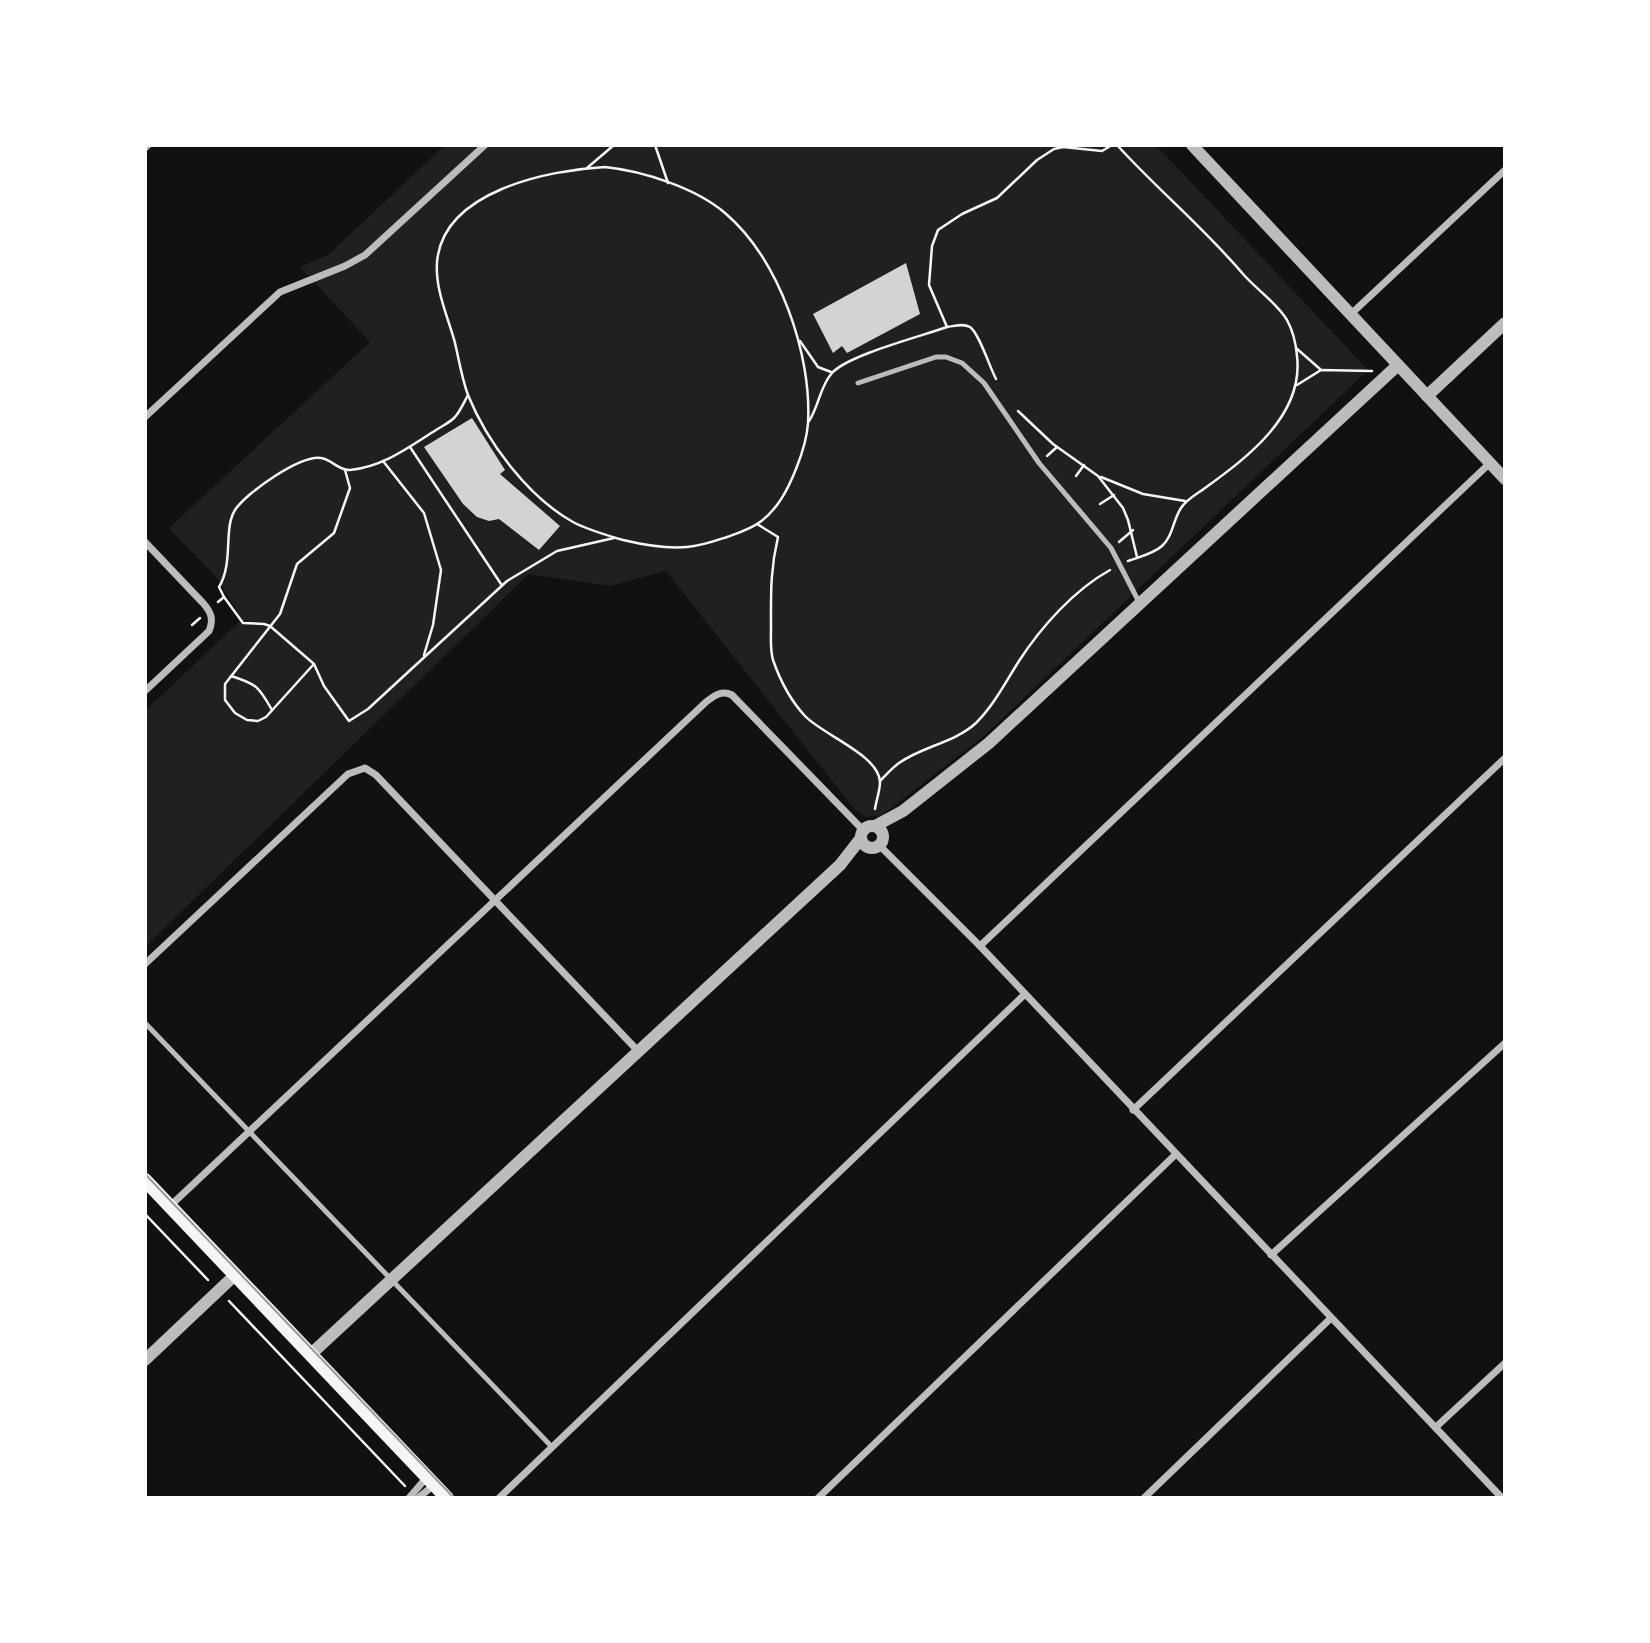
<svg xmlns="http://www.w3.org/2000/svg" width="1650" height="1643" viewBox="0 0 1650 1643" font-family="'Space Grotesk',sans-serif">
	<rect width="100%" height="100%" fill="#111"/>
	<path fill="#202020" d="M445 145H1156L1368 370 984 736 882 815 866 817 855 810 666 571 610 586 529 574 145 947V711L242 619 217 578 169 528 370 342 300 267 328 255Z"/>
	<g fill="#d3d3d3">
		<path d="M906 263 920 314 847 353 842 346 833 353 813 314Z"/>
		<path d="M472 418 505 470 500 474 560 526 539 550 499 519 489 521 477 517 463 504 424 447Z"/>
	</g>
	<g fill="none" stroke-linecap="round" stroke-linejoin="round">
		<g stroke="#f5f5f5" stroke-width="2.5">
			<path d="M655 145 668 183"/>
			<path d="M1117 145C1158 190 1204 228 1243 274 1257 290 1276 302 1287 320 1293 331 1296 344 1297 356 1304 415 1248 457 1205 488 1197 494 1187 499 1181 508 1173 520 1173 536 1162 546 1153 554 1139 557 1128 561"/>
			<path d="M605 167C643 171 696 188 725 213 779 259 812 354 808 423 807 439 802 454 796 469 788 489 778 509 760 522 751 529 738 533 727 537 715 541 701 546 687 547 666 549 644 545 623 540 606 535 588 530 573 522 528 497 487 442 468 395 462 379 459 360 455 343 448 317 435 290 437 262 443 191 548 170 605 167Z"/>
			<path d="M587 168 614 145"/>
			<path d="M800 341 818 367 831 372"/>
			<path d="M1296 348 1320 369"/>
			<path d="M996 379C990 368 979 333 970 327 963 323 955 326 947 327L929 285 932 246 938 230 962 214 997 198 1037 160 1054 149 1063 147 1102 151 1112 145"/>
			<path d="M1297 385 1321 370 1372 371"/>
			<path d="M1018 411 1053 444 1098 476 1123 508 1128 520 1137 557"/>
			<path d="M809 421C819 406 820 386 832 373 848 355 922 336 947 327"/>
			<path d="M410 447 501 584"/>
			<path d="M1047 456 1057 447"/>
			<path d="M383 461 424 513 441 570 433 625 424 655"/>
			<path d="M1076 476 1084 465"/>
			<path d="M1101 477 1143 494 1185 501"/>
			<path d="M1100 504 1114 495"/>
			<path d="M757 524 778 537C770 571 771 594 771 628 771 639 770 649 773 660 780 680 791 701 805 716 823 735 879 755 880 782 880 791 876 801 875 809"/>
			<path d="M1119 542 1133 530"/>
			<path d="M224 597 243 623 264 624 270 626 314 664 324 686 349 721 368 709 507 581 557 551 614 538"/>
			<path d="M218 602 224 597 219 587C234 562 223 529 235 510 246 493 300 455 321 458 331 459 339 471 350 470 383 467 409 447 436 430 442 426 449 423 454 418 460 412 464 402 468 395"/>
			<path d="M192 625 200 618"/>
			<path d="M313 665 266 717 258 721 247 720 235 713 225 700V684L280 614 297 564 334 533 350 488 345 470"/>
			<path d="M231 676C257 684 259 687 272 710"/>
			<path d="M880 781C886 775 892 768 899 763 923 746 954 743 976 723 994 705 1005 683 1019 661 1041 627 1074 590 1110 570"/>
			<path d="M145 1214 208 1280"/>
			<path d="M229 1301 405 1486"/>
		</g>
		<g stroke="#bcbcbc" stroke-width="5">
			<path d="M858 383 936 357H946L962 363 984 383 1039 463 1111 548 1140 604"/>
			<path d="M145 1023 552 1447"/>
		</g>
		<g stroke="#bcbcbc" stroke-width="7">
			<path d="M145 148 148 145"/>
			<path d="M1351 314 1505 170"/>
			<path d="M145 417 280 292 345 266 365 255 485 145"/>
			<path d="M145 542 203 603C211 612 214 619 209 631L145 691"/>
			<path d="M880 846 980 946 1502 1498"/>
			<path d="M980 946 1490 463"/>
			<path d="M145 964 348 774 365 768 376 775 638 1051"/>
			<path d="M1133 1110 1505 758"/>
			<path d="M170 1206 706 702C715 695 722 690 732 695L863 830"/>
			<path d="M1271 1255 1505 1043"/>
			<path d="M1436 1427 1505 1363"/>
			<path d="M409 1498 427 1477"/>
			<path d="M418 1498 434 1485"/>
			<path d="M499 1498 1024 995"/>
			<path d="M818 1498 1175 1155"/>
			<path d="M1144 1498 1331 1318"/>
		</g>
		<g stroke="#bcbcbc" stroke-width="12">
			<path d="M1192 145 1505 479"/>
			<path d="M1427 396 1505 323"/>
			<circle cx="872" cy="837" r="11"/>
			<path d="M875 826 903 811 989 743 1398 365"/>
			<path d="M311 1354 840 865 861 838"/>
			<path d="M145 1360 235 1275"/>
		</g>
		<path stroke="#f5f5f5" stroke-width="14" d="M145 1180 447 1498"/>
		<path stroke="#9a9a9a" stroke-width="2" d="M145 1174 454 1498"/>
	</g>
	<rect width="1650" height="1643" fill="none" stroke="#ffffff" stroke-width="294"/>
</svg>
